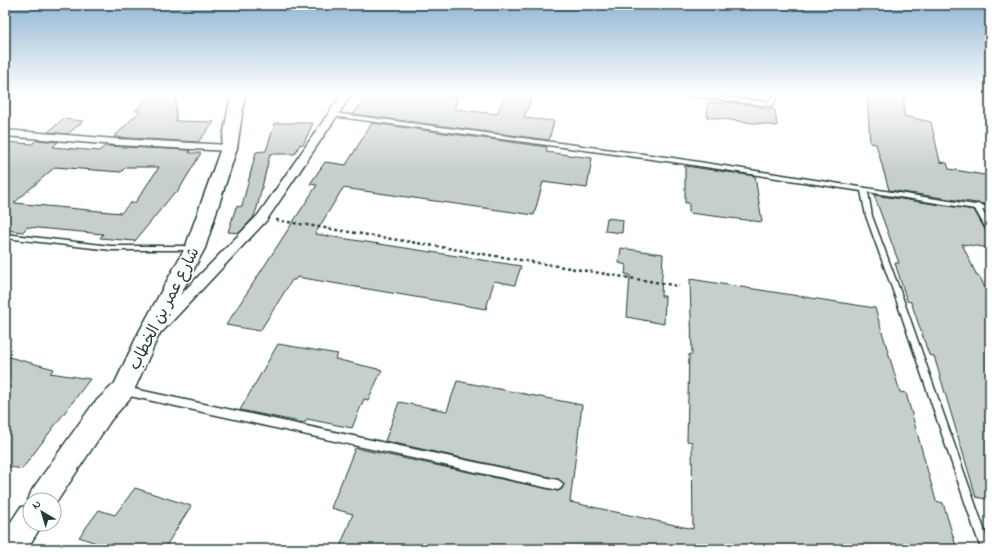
<svg xmlns="http://www.w3.org/2000/svg" width="995" height="554" viewBox="0 0 995 554" font-family="'Indie Flower','Playpen Sans Arabic',sans-serif">
	<rect width="100%" height="100%" fill="#fff"/>
	<filter id="ink" filterUnits="userSpaceOnUse"><feTurbulence type="fractalNoise" baseFrequency=".025" numOctaves="2"/><feDisplacementMap in="SourceGraphic" scale="8" xChannelSelector="R" yChannelSelector="G"/><feConvolveMatrix kernelMatrix="1 2 1 2 8 2 1 2 1" color-interpolation-filters="sRGB"/></filter>
	<g filter="url(#ink)">
		<g fill="#c7cfcc" stroke="#1f3d34" fill-rule="evenodd">
			<path d="M153 94H176V121L214 122 198 142 114 137 140 111H135Z"/>
			<path d="M369 94H438L437 96 458 97 454 109 497 114 506 94H533L524 118 554 121 549 140 353 114Z"/>
			<path d="M725 94H761V100L725 96Z"/>
			<path d="M867 94H904V116L931 122 940 162 947 163 949 169 990 176V205L889 190 876 144 870 143Z"/>
			<path d="M708 102 725 104V102L762 106V108L775 110 777 126 707 117Z"/>
			<path d="M63 119 83 121 68 134 48 132Z"/>
			<path d="M275 123H313L303 145 300 144 295 154H270L257 208 253 218 239 233 228 232 236 207 242 206 256 152 266 151Z"/>
			<path d="M372 123 547 147 546 152 592 158 587 188 543 182 534 215 343 188 315 234 521 266 515 285 494 281 486 309 297 277 295 280H292L260 331 226 325 317 185 310 184 325 162 346 165Z"/>
			<path d="M37 140 58 142 53 147 99 151 105 146 190 150 189 153H201L177 193H174L135 241 100 238 103 234 27 227 23 232 5 230V142L32 144ZM55 167 121 172 126 167H159L135 203H130L121 213 14 203Z"/>
			<path d="M685 166 755 176 762 222 689 213V203H685Z"/>
			<path d="M874 195 974 210 987 233 990 234V248L962 244 977 276 980 277 990 299V500L976 497 934 356 929 355 911 302 907 301 895 263H899Z"/>
			<path d="M607 218 623 220 622 233 605 231Z"/>
			<path d="M621 248 663 254 661 296H665L664 324 627 317 630 275 625 274 626 265 619 263Z"/>
			<path d="M690 279 875 308 900 392 906 393 936 501 943 503 957 549H339L353 514 331 508 355 448 558 491 562 489 564 484 558 479 385 441 399 402 447 411 457 381 582 405 570 502 693 529 692 442 687 441 689 354 692 355Z"/>
			<path d="M278 344 338 354 335 359 382 370 368 400 364 399 352 428 307 419 305 423 240 410Z"/>
			<path d="M5 356 54 369 50 373 90 379 22 469 5 466Z"/>
			<path d="M135 488 191 506 164 549H107L94 544 96 543 79 537 99 510 115 515Z"/>
		</g>
		<g fill="none" stroke-linecap="round" stroke-linejoin="round">
			<g stroke="#1f3d34" stroke-width="3">
				<g id="lane">
					<path d="M681 94H693L769 102 774 94H778L774 104 771 106 683 95Z"/>
					<path d="M334 113 673 158 975 205 977 204 990 207V211L982 210 990 224V232H988L975 209 868 192 872 216 903 299 990 546V549H981L896 299 866 216 861 191 673 162 332 116V114Z"/>
					<path d="M5 234 111 246H195L198 248 195 250H111L5 238Z"/>
					<path d="M125 387 558 480 561 482 563 485 561 488 558 490 125 395 122 394 121 391 122 388Z"/>
				</g>
			</g>
			<g stroke="#1f3d34" stroke-width="3">
				<g id="street">
					<path d="M342 94H352L266 221 163 331 158 333 153 331 150 327 153 323 258 215Z"/>
					<path d="M5 130 116 139 229 145 235 148 229 151 116 145 5 136Z"/>
				</g>
			</g>
			<g stroke="#1f3d34" stroke-width="3">
				<g id="secondary">
					<path d="M231 94H245L237 148 205 248 157 339 131 397 111 420 54 506V500H30V504L28 500 32 490 93 404 115 383 139 332 185 248 221 148Z"/>
					<path d="M30 504V524H41L40 528 27 549H5V531L20 508Z"/>
				</g>
			</g>
			<path stroke="#1f3d34" stroke-width="2.5" stroke-dasharray="3 3" stroke-linecap="butt" d="M276 220 679 286"/>
			<use href="#lane" fill="#fff" fill-rule="evenodd"/>
			<use href="#street" fill="#fff" fill-rule="evenodd"/>
			<use href="#secondary" fill="#fff" fill-rule="evenodd"/>
		</g>
	</g>
	<linearGradient id="sky" x2="0" y2="1"><stop stop-color="#91b6d4"/><stop offset="0.55" stop-color="#fff"/><stop offset="1" stop-color="#fff" stop-opacity="0"/></linearGradient>
	<rect width="995" height="171" fill="url(#sky)"/>
	<g text-anchor="middle" stroke-width="3" stroke-linejoin="round" paint-order="stroke">
		<g font-size="16" fill="#1f3d34" stroke="#fff">
			<text transform="translate(163 308) rotate(-63)" y="6">شارع عمر بن الخطاب</text>
		</g>
	</g>
	<rect width="995" height="554" fill="none" stroke="#fff" stroke-width="20"/>
	<rect x="10" y="10" width="975" height="534" fill="none" stroke="#1f3d34" stroke-width="1.5" filter="url(#ink)"/>
	<g transform="translate(42 512) rotate(322)"><circle r="19" fill="#ffffff" stroke="#a5b1ae"/>
	<path d="M0-3L7 15L0 10L-7 15Z" fill="#1f3d34"/>
	<text y="-6" font-size="11" font-weight="bold" text-anchor="middle" fill="#1f3d34">N</text>
	</g>
</svg>
